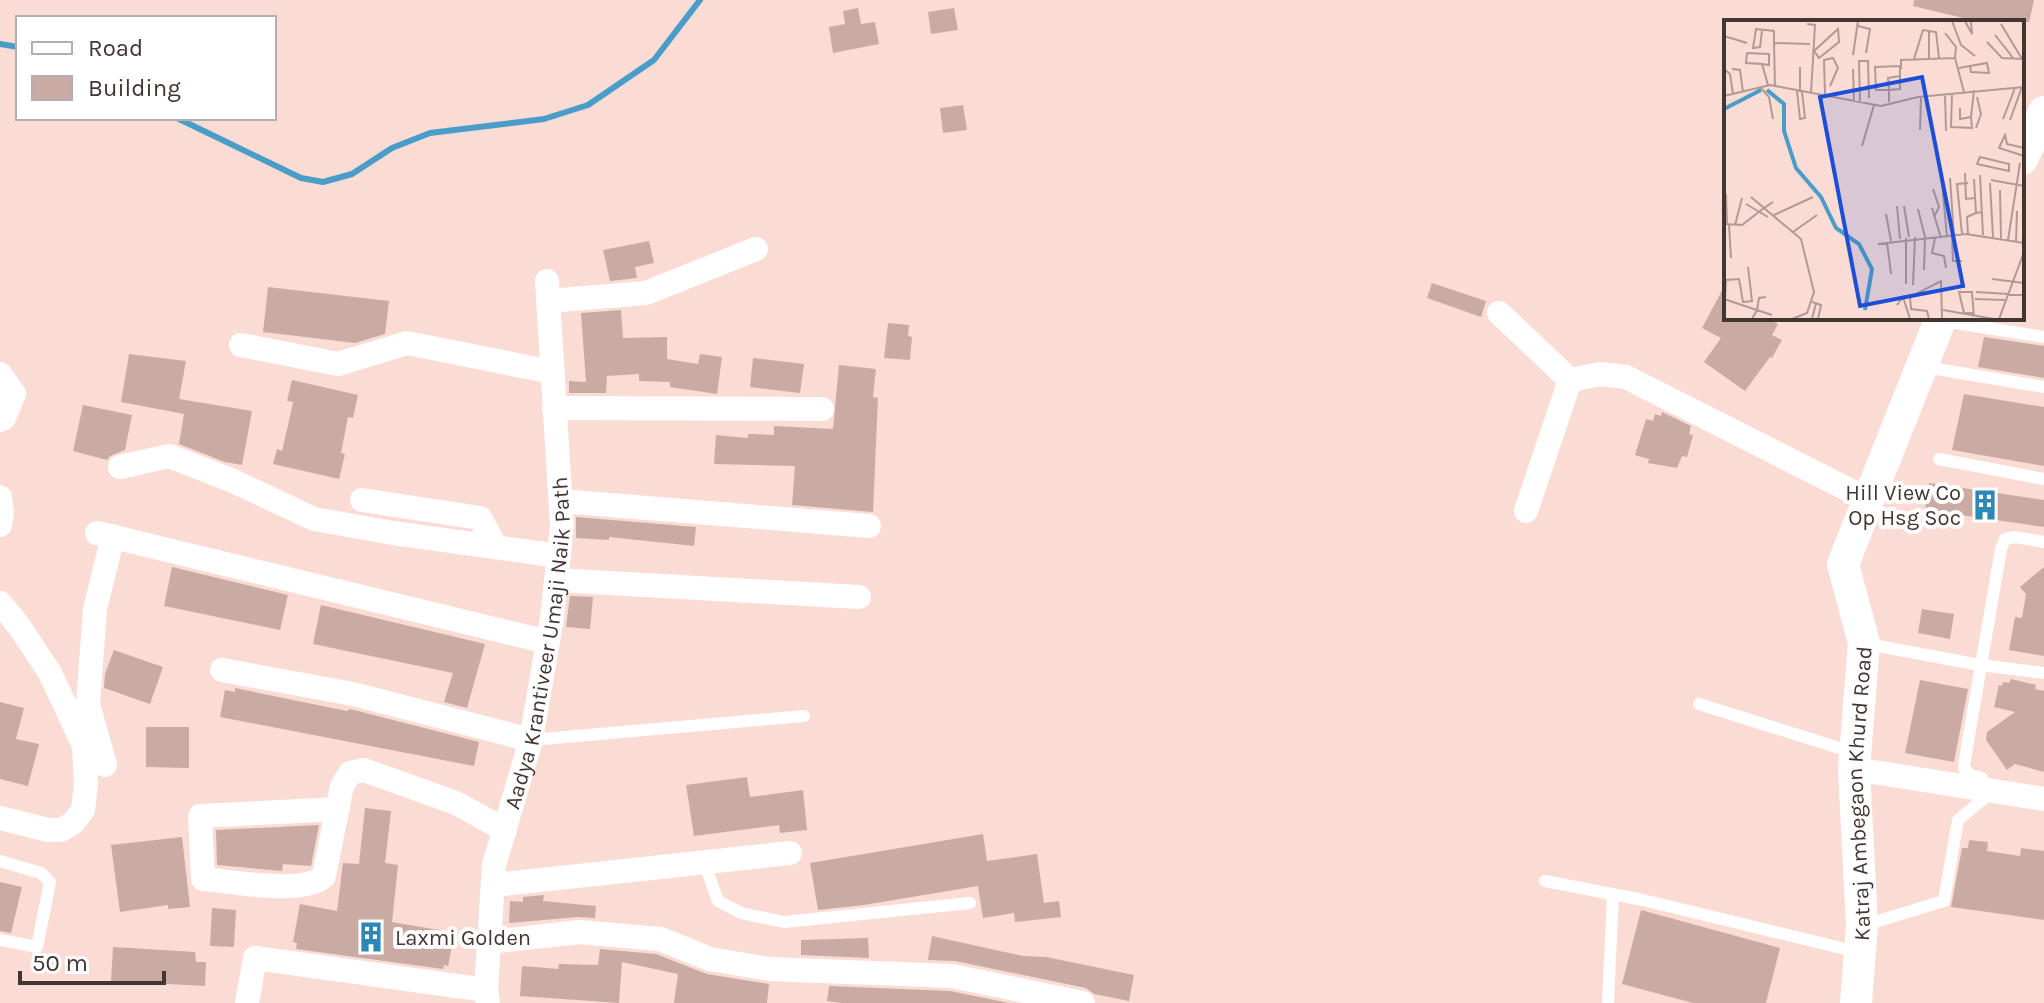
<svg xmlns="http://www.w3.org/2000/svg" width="2044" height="1003" viewBox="0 0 2044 1003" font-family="Karla,sans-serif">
	<rect width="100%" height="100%" fill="#fbdcd4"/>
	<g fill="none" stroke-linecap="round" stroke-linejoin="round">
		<g stroke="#499dc8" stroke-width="6">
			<path d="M0 44 18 47"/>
			<path d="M177 118 301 178 323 182 352 174 392 148 430 133 544 119 588 105 654 60 700 0"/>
		</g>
	</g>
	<g fill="#c9aba4">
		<path d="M1914 0H2034L2029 22H1980L1913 6Z"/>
		<path d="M858 8 861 24 875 22 879 44 833 53 829 27 845 24 843 11Z"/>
		<path d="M954 8 958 30 931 34 928 12Z"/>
		<path d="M963 105 967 130 943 133 940 108Z"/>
		<path d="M649 241 654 263 635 267 637 278 610 281 603 250Z"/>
		<path d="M1432 283 1486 301 1481 317 1427 298Z"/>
		<path d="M1726 283V318H1767L1778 324 1772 335 1782 340 1772 358 1770 357 1745 391 1704 362 1721 338 1702 328Z"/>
		<path d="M268 287 389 301 385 334 355 343 263 332Z"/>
		<path d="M621 310 623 338 667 337V359L698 364 700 354 722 357 717 394 670 387V382L639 381V374L607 376 606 393H569V381L586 382 581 313Z"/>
		<path d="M888 323 909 325 908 336 912 337 910 360 884 358Z"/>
		<path d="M1984 337 2044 346V378L1978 367Z"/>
		<path d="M129 354 186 361 179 399 252 411 242 465 225 462 179 444 184 414 121 402Z"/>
		<path d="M753 358 804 364 800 393 750 387Z"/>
		<path d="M839 365 876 369 873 397 878 398 873 512 792 505 795 466 714 464 716 435 748 438V434L774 435V426L833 429Z"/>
		<path d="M292 380 358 395 353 418 348 417 341 453 345 454 339 479 273 464 277 449 282 451 291 412 293 402 287 401Z"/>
		<path d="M1964 394 2044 407V466L1952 450Z"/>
		<path d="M83 405 132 415 125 450 110 456 107 460 73 451Z"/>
		<path d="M1662 412 1691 426 1689 434 1693 435 1687 457 1682 456 1677 468 1648 463 1649 459 1635 455 1646 419 1653 421 1655 414 1661 416Z"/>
		<path d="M1929 483 2044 500V527L1925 510Z"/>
		<path d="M576 517 696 527 694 546 609 537V540L576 538Z"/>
		<path d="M172 567 288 595 280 630 164 606Z"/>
		<path d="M2044 567V656L2009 650 2015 617 2022 618 2026 594 2020 587Z"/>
		<path d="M570 596 593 597 590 629 566 627Z"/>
		<path d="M321 605 485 644 467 708 444 702 453 673 313 644Z"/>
		<path d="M1922 609 1954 614 1950 639 1918 633Z"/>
		<path d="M114 650 163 667 150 704 104 688 105 674Z"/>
		<path d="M2011 679 2036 685 2035 689 2044 691V772L2015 764 2007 770 1986 740 1987 732 2015 712 1994 707 1999 685 2002 686 2003 682 2009 683Z"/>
		<path d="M1920 680 1968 689 1954 762 1905 753Z"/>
		<path d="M235 688 347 711 350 709 479 742 474 766 220 717 225 690 235 692Z"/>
		<path d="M0 702 24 708 16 739 39 744 28 786 0 779Z"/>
		<path d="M146 727H189V768L146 767Z"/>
		<path d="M747 777 750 797 803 790 807 830 780 833 779 825 694 836 686 785Z"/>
		<path d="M365 808 391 811 385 863 398 865 392 922 450 932 447 945 452 946 448 966 444 965 443 969 296 949 297 943 293 942 300 904 337 911 343 863 359 864Z"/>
		<path d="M319 825 311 866 283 864 282 871 217 865 216 830Z"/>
		<path d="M983 834 987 861 1037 854 1044 903 1059 901 1061 917 1015 922 1014 913 983 918 978 886 864 905 818 910 810 863Z"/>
		<path d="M182 837 190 907 168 909V905L120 912 111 845Z"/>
		<path d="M1969 840 1988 842 1987 851 2020 856 2021 848 2044 851V920L1951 907 1962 848H1968Z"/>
		<path d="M0 882 22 887 11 933 0 931Z"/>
		<path d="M544 895 543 901 596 906 595 918 578 917 509 923 510 901 523 902V897Z"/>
		<path d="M212 908 236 910 234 947 210 946Z"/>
		<path d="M1641 910 1780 948 1766 1003H1693L1622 984Z"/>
		<path d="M932 936 1023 956 1046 957 1134 975 1129 1001 1094 994 1086 988 955 961 928 960Z"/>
		<path d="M868 938 869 958 801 955V940Z"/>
		<path d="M113 947 195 952 196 962H206L205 986 111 981Z"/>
		<path d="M600 949 656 954 707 974 769 984 767 1003H674L678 974 622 962 619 1003 520 996 522 966 558 969 559 964 598 965Z"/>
		<path d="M829 986 950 991 1009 1003H842L827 1001Z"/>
	</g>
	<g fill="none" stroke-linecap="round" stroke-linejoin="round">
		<g stroke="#fff" stroke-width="12">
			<path d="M1943 321 2044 337"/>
			<path d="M1925 367 2044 387"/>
			<path d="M1939 459 2044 479"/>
			<path d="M1867 644 1980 665 2044 673"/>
			<path d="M1699 704 1852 752"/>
			<path d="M531 740 804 716"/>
			<path d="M1982 778 1970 775 1964 768 1965 759 2001 549 2005 539 2015 537 2044 542"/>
			<path d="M0 861 41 873 50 882 37 947 0 940"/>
			<path d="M704 862 718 901 741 913 784 922 970 903"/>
			<path d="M1545 881 1643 900 1858 952"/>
			<path d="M1865 925 1944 901 1958 820 1993 791"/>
			<path d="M1608 1003 1613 894"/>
		</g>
		<g stroke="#fff" stroke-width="24">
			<path d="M548 301 646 293 756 249"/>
			<path d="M1499 313 1570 380"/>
			<path d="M241 345 338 364 407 343 552 372"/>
			<path d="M0 374 14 394 4 418 0 420"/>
			<path d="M1570 380 1601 374 1626 377 1869 500"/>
			<path d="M554 408 822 409"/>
			<path d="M120 467 169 456 231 480 314 519 393 533 559 556"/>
			<path d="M0 497 2 513 0 525"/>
			<path d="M362 500 480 518 496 547"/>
			<path d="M561 501 869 526"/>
			<path d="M1526 511 1570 380"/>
			<path d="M97 533 548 642"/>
			<path d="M556 580 859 597"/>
			<path d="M0 603 19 626 50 673 84 746 86 783 83 810 73 823 61 830H48L0 818"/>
			<path d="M222 670 353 694 531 740"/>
			<path d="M105 765 88 704 95 609 113 536"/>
			<path d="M1854 769 2044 799"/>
			<path d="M338 809 200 816 203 879C232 881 304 896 324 876L342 786 350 773 364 770 456 803 505 830"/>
			<path d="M494 885 790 853"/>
			<path d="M490 942 579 932 660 939 710 959 769 969 952 976 1083 1003"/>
			<path d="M247 1003 255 958 486 990"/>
			<path id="s1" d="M488 1003 486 990 494 865 531 740 552 618 562 526 547 281"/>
		</g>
		<g stroke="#fff" stroke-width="32">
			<path d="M2022 159 2044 112"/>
			<path id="s2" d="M1856 1003 1862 926 1854 769 1864 643 1843 564 1941 318"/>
		</g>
	</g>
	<defs>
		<g id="building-bare" transform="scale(2.4)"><path d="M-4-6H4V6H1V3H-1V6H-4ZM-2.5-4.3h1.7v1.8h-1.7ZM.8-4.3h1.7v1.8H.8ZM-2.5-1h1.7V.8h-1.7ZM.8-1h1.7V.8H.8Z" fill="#2c89b5" stroke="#fff" stroke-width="2.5" paint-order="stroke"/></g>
	</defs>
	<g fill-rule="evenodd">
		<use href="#building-bare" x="1985" y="505"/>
		<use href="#building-bare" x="371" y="937"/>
	</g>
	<g text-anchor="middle" stroke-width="8" stroke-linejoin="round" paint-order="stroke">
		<g font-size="22" fill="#423633" stroke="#fff" text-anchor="end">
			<text x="1961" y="500">Hill View Co<tspan x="1961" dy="25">Op Hsg Soc</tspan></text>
			<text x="395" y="945" text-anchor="start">Laxmi Golden</text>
		</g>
		<g font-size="22" fill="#423633" stroke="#fff">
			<text dy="8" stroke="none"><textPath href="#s1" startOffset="366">Aadya Krantiveer Umaji Naik Path</textPath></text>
			<text dy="8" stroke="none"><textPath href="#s2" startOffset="210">Katraj Ambegaon Khurd Road</textPath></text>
		</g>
	</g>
	<g transform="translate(1724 20)">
		<rect width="300" height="300" fill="#fbdcd4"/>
		<path fill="none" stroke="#499dc8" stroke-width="4" d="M43 70 60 84V111L72 148 97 177 112 208 135 224 148 249 141 290M0 89 37 70"/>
		<path fill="none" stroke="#b19a94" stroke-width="2" d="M228 1 237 25 251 36M241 1 248 14 247 1M83 4 91 5 87 73M134 6 146 9 142 33M114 9 115 22 95 38 90 31ZM38 10 36 27 29 28 32 9 50 11V23M221 13 232 27 231 38M271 15 290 39M0 16 23 23M263 22 278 38 298 39 277 4M129 35 134 1M205 38V11M190 39 199 10 212 12 215 38M38 44 45 45V34L23 33 22 43 38 44 44 65M76 47V72M235 48 263 43 265 53 247 52 246 46M0 49 6 54 9 74M8 49 16 50 19 72M129 49 130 81M177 49V40L231 38 240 72M51 66 50 23 86 24M36 67 45 77 49 99M73 71 76 99 81 98 78 72M228 73 227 107 248 108 247 97M101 74 100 40 109 38 114 48 106 66M221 74 222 111M0 76 46 65 157 86 194 77 300 67M136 82 135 41H144L145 78M165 82V70L176 69V46L151 47 152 70H165L164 58 176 56M236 88V99L247 97 250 70M279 99 291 68M286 100 298 67M252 108 257 94 253 77M196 110 197 77M138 126 150 85M300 128 283 124 281 115 275 128 300 136M256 137 285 144V151L253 144ZM217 151 223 217M241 153 242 179 251 178M256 155 259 215M226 158 230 216M250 159 252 193 258 192M267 160 300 166M266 163 269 217M209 169 215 187 210 197M276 170 277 219M2 174 3 205M27 177 40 188 49 182M22 184 44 197M173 186 176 219M180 186 185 217M208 188 217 218M194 189 201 217 200 250M162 194 167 221M50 195 89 177M0 204 18 205 40 188 77 219 90 272 83 293 68 299M5 205 7 238M11 205 18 178M69 212 93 195M238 214 233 164 244 163M244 214 243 197 252 193M228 216 229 241H238M211 218 208 233 220 236 222 248M284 220 296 143M163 222 167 254M292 222 293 191M154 224 242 214 300 223M268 259 300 263M182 264V218M189 265 191 217M252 272 300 275M42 277 35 278 33 290 48 295M0 279 33 290 28 299M1 279 2 260 15 259 19 282 28 281 24 247M251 279 281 280M88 282 97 285 94 299H88L92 283M173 285 179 277 186 299M219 290 270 299M249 293H240L235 272H248L250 297M205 299 203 291 187 289 186 277 217 261 218 299M275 299 300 232"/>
		<path fill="#1d4ed8" fill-opacity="0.15" stroke="#1d4ed8" stroke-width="4" d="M198 57 239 266 136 286 96 77Z"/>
		<rect width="300" height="300" fill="none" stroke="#423633" stroke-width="4"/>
	</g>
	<rect x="16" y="16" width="260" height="104" fill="#ffffff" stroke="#b3afad" stroke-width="2"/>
	<rect x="32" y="42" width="40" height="12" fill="#ffffff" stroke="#b3afad" stroke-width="2"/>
	<text x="88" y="56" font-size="24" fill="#423633">Road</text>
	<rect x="32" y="76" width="40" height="24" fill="#c9aba4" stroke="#b3afad" stroke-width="2"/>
	<text x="88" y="96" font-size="24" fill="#423633">Building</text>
	<path d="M20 971v12h144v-12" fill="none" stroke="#423633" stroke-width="4"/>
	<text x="32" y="971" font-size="24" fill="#423633" stroke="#ffffff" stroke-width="6" paint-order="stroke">50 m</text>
</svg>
